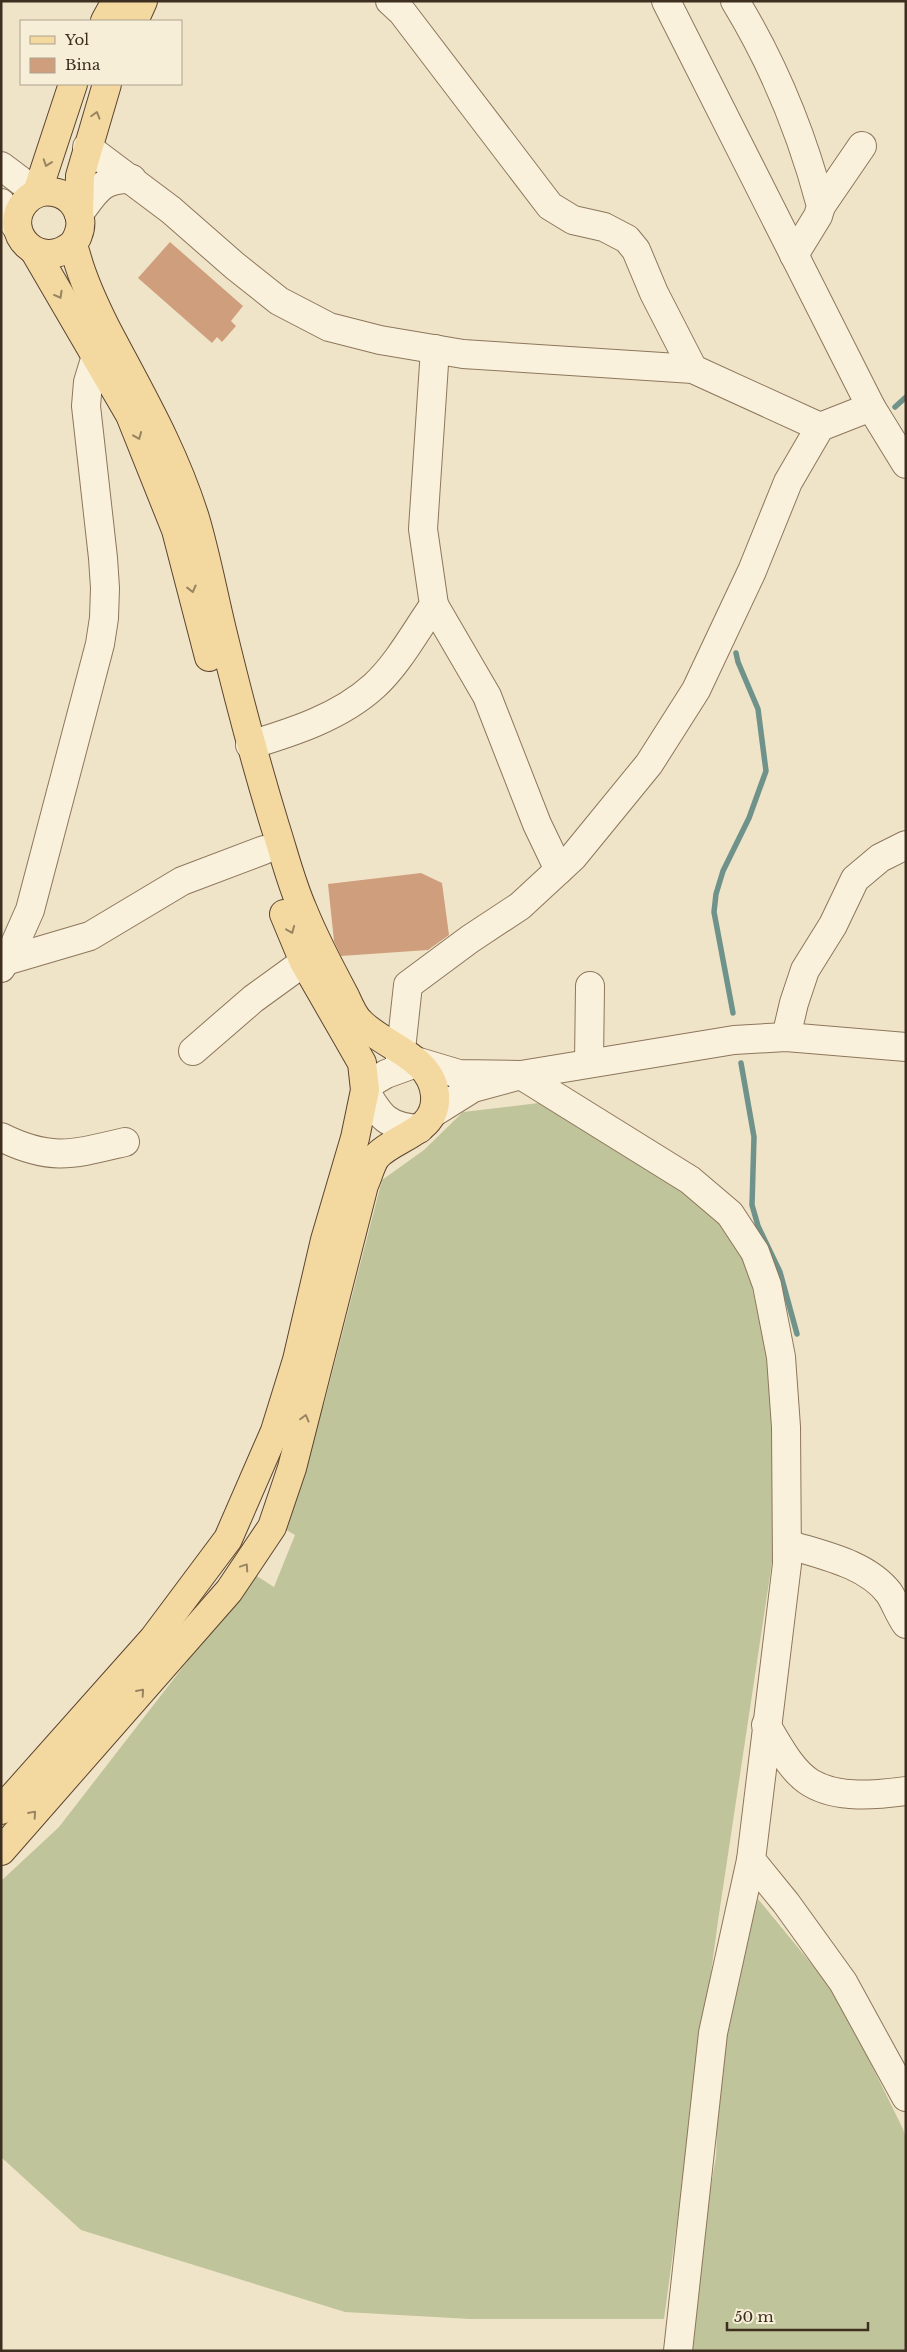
<svg xmlns="http://www.w3.org/2000/svg" width="907" height="2352" viewBox="0 0 907 2352" font-family="'Libre Baskerville',serif">
	<rect width="100%" height="100%" fill="#f0e4c8"/>
	<g fill="#bfc49a">
		<path d="M547 1102 684 1183 733 1232 748 1270 772 1372 779 1484 772 1562 718 1921 664 2319H470L345 2312 81 2230 1 2157V1881L59 1827 200 1645 252 1573 274 1587 295 1535 271 1521 324 1404 382 1180 424 1150 463 1112Z"/>
		<path d="M758 1899 823 1978 846 2013 903 2129 906 2139V2351H692L697 2265 716 2157 721 2039Z"/>
	</g>
	<g fill="none" stroke-linecap="round" stroke-linejoin="round">
		<g stroke="#6f938a" stroke-width="5.5">
			<path d="M895 407 906 397"/>
			<path d="M733 1013 714 912 716 894 723 871 749 818 766 771 758 709 738 662 736 653"/>
			<path d="M741 1063 754 1137 752 1205 758 1226 780 1272 797 1334"/>
		</g>
	</g>
	<g fill="#cf9f7d">
		<path d="M170 242 243 306 231 321 236 326 222 342 217 337 212 343 138 278Z"/>
		<path d="M421 873 442 883 449 935 428 950 341 956 334 941 328 884Z"/>
	</g>
	<g fill="none" stroke-linecap="round" stroke-linejoin="round">
		<g stroke="#8d765c" stroke-width="30">
			<g id="minor">
				<path d="M390 1 402 12 550 206 573 220 604 227 627 239 636 250 654 293 693 369"/>
				<path d="M666 1 871 407 906 464"/>
				<path d="M735 1C774 65 802 134 821 206L818 216 794 255"/>
				<path d="M87 147 171 210 235 266 279 301 329 327 380 340 463 354 693 369 820 427 871 407"/>
				<path d="M1 166 37 193"/>
				<path d="M1 203 17 228"/>
				<path d="M821 206 862 146"/>
				<path d="M79 214C96 191 101 178 132 179"/>
				<path d="M434 605 487 696 537 824 559 870"/>
				<path d="M250 745C293 732 340 717 374 686 398 664 415 632 434 605L423 529 435 349"/>
				<path d="M5 961 90 936 182 881 264 850"/>
				<path d="M1 968 14 946 30 910 100 644 104 618 105 588 103 558 86 406 88 382 95 359"/>
				<path d="M786 1037 794 1003 805 970 833 925 855 879 880 858 906 845"/>
				<path d="M193 1051 253 999 304 962"/>
				<path d="M589 1063 590 986"/>
				<path d="M399 1068 408 985 470 939 520 906 573 857 649 764 696 690 752 571 788 482 820 427"/>
				<path d="M433 1113 473 1088 521 1075 734 1040 786 1037 906 1047"/>
				<path d="M419 1129C388 1127 380 1117 365 1090L374 1081 386 1074 419 1062 459 1074 521 1075 690 1180 730 1214 755 1252 767 1285 781 1357 786 1427 787 1564 751 1860 786 1903 843 1982 906 2097"/>
				<path d="M1 1137C51 1162 74 1154 125 1142"/>
				<path d="M787 1544C821 1555 866 1563 889 1593 895 1602 899 1614 906 1624"/>
				<path d="M766 1725C778 1744 791 1771 811 1783 838 1799 876 1795 906 1791"/>
				<path d="M678 2351 713 2033 751 1860"/>
			</g>
		</g>
		<g stroke="#5b4430" stroke-width="30">
			<g id="major">
				<path d="M105 21 116 1"/>
				<path d="M134 21 143 1"/>
				<path d="M37 193 73 84"/>
				<path d="M79 214 80 176 107 84"/>
				<path d="M35 252 130 415 176 530 209 657"/>
				<path d="M1 1810 154 1638 228 1539 275 1431 297 1360 325 1240 355 1138 365 1090 362 1063 304 962 284 914"/>
				<path d="M1 1851 229 1591 272 1527 292 1468 364 1185C368 1177 371 1163 377 1156 396 1136 438 1132 435 1095 432 1057 385 1047 361 1023 354 1017 349 1005 345 996 330 968 315 940 303 910 291 883 284 854 275 826 255 761 238 696 222 630 213 593 206 555 195 518 173 448 140 393 106 328 95 306 84 283 77 258 76 254 74 250 74 246 74 240 76 241 78 235 86 216 73 195 53 192 43 190 32 194 25 202 0 232 40 273 73 244"/>
			</g>
		</g>
		<use href="#minor" stroke="#faf1dc" stroke-width="28"/>
		<use href="#major" stroke="#f3d9a0" stroke-width="28"/>
	</g>
	<defs><path id="oneway-chevron" d="M-2-3.5L2.5 0L-2 3.5" fill="none" stroke-width="1.6" stroke-linecap="round" stroke-linejoin="round" transform="scale(1.25)"/></defs>
	<g stroke="#988460">
		<use href="#oneway-chevron" transform="translate(96 115) rotate(-74)"/>
		<use href="#oneway-chevron" transform="translate(47 163) rotate(109)"/>
		<use href="#oneway-chevron" transform="translate(59 295) rotate(61)"/>
		<use href="#oneway-chevron" transform="translate(138 436) rotate(68)"/>
		<use href="#oneway-chevron" transform="translate(192 589) rotate(76)"/>
		<use href="#oneway-chevron" transform="translate(291 930) rotate(68)"/>
		<use href="#oneway-chevron" transform="translate(305 1418) rotate(-75)"/>
		<use href="#oneway-chevron" transform="translate(245 1567) rotate(-56)"/>
		<use href="#oneway-chevron" transform="translate(141 1692) rotate(-49)"/>
		<use href="#oneway-chevron" transform="translate(33 1814) rotate(-49)"/>
	</g>
	<rect width="907" height="2352" fill="none" stroke="#3d2e20" stroke-width="5"/>
	<rect x="20" y="20" width="162" height="65" fill="#f7eed8" stroke="#ada18e"/>
	<rect x="30" y="36" width="25" height="8" fill="#f3d9a0" stroke="#ada18e"/>
	<text x="65" y="45" font-size="15" fill="#3d2e20">Yol</text>
	<rect x="30" y="58" width="25" height="15" fill="#cf9f7d" stroke="#ada18e"/>
	<text x="65" y="70" font-size="15" fill="#3d2e20">Bina</text>
	<path d="M727 2322v8h141v-8" fill="none" stroke="#3d2e20" stroke-width="2.5"/>
	<text x="734" y="2322" font-size="15" fill="#3d2e20" stroke="#f7eed8" stroke-width="4" paint-order="stroke">50 m</text>
</svg>
